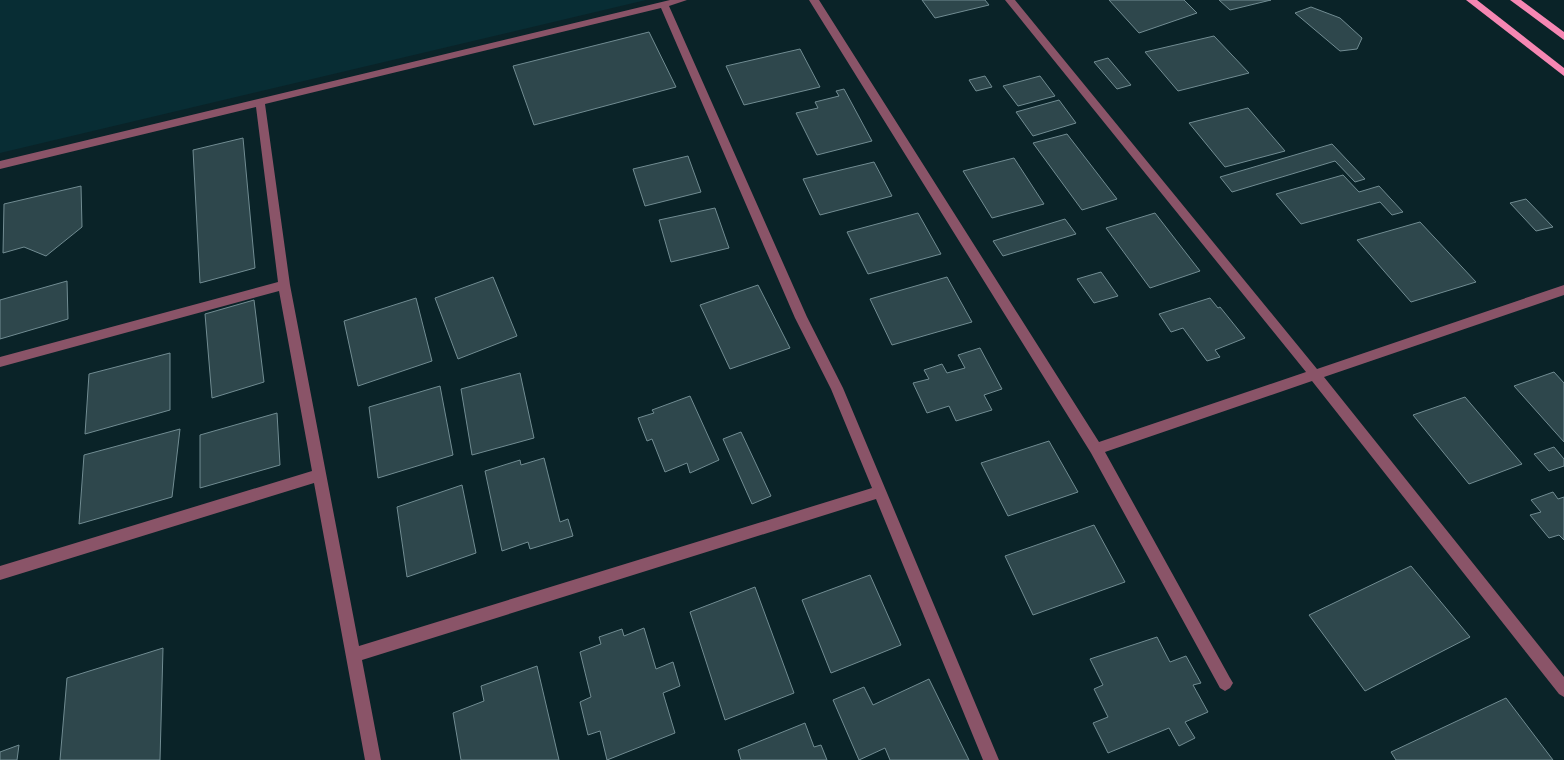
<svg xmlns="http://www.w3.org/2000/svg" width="1564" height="760" viewBox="0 0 1564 760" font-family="Raleway,sans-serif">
	<rect width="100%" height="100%" fill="#0a2328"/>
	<path fill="#082d34" d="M0 0H646L0 153Z"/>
	<g fill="#2e474c" stroke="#718c92">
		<path d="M922 0H985L989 5 935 18Z"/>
		<path d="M1109 0H1184L1197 13 1139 33Z"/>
		<path d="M1219 0H1271L1230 10Z"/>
		<path d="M1311 7 1340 18 1362 38 1357 49 1340 51 1295 13Z"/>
		<path d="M649 32 676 87 534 125 513 66Z"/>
		<path d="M1214 36 1249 73 1178 91 1145 52Z"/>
		<path d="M800 49 820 87 744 105 726 66Z"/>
		<path d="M1108 58 1131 85 1117 89 1094 62Z"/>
		<path d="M985 76 992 87 976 91 969 80Z"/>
		<path d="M1040 76 1055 96 1018 106 1003 86Z"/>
		<path d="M844 89 872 141 817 155 796 113 818 108 815 102 839 96 836 91Z"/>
		<path d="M1059 100 1076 123 1033 136 1016 112Z"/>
		<path d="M1248 108 1285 151 1225 167 1189 123Z"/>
		<path d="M1067 134 1117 199 1082 210 1033 143Z"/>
		<path d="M243 138 255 268 200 283 193 150Z"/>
		<path d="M1332 144 1365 179 1355 182 1335 161 1232 192 1220 177Z"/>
		<path d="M688 156 701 192 645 206 633 169Z"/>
		<path d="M1014 158 1044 204 992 218 963 171Z"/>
		<path d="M874 162 892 196 820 215 803 179Z"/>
		<path d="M1343 175 1359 192 1379 186 1403 212 1392 215 1380 202 1301 224 1276 194Z"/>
		<path d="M81 186 82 227 46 256 24 247 3 253 4 204Z"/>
		<path d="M1526 199 1553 227 1536 231 1510 203Z"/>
		<path d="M715 208 729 248 671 262 659 220Z"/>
		<path d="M918 213 941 254 868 274 847 232Z"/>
		<path d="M1155 213 1200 271 1150 288 1106 228Z"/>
		<path d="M1065 219 1076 234 1003 256 993 241Z"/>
		<path d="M1420 222 1476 282 1411 302 1357 240Z"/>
		<path d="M1101 272 1118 296 1094 303 1077 279Z"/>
		<path d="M493 277 517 336 458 359 435 298Z"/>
		<path d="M947 277 972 322 892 345 870 299Z"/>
		<path d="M67 281 68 319 0 339V300Z"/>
		<path d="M758 285 790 348 730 369 700 305Z"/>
		<path d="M416 298 432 361 358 386 344 321Z"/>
		<path d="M1210 298 1218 308 1220 307 1245 338 1215 350 1220 357 1207 361 1183 328 1171 332 1159 314Z"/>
		<path d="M254 300 264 382 212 398 205 314Z"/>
		<path d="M980 348 1002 389 984 395 992 410 956 421 949 406 927 413 913 383 929 379 924 370 942 364 947 373 965 368 958 355Z"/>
		<path d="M170 353V410L85 434 89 374Z"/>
		<path d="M1554 372 1564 383V442L1514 386Z"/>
		<path d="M520 373 534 438 472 455 461 389Z"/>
		<path d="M440 386 453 455 378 478 369 407Z"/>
		<path d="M690 396 719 460 690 473 687 463 665 472 652 439 647 441 638 418 654 413 652 410Z"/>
		<path d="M1465 397 1522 464 1469 484 1413 415Z"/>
		<path d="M277 413 280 465 200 488V435Z"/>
		<path d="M180 429 172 497 79 524 84 455Z"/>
		<path d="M741 432 771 496 752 504 723 439Z"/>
		<path d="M1049 441 1078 492 1008 516 981 463Z"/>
		<path d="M1554 447 1564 459V466L1549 471 1534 454Z"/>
		<path d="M544 458 560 522 568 519 573 536 530 549 528 542 502 551 485 471 520 460 521 465Z"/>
		<path d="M462 485 476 553 407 577 397 507Z"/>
		<path d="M1553 492 1558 499 1564 497V540L1559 535 1549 538 1530 515 1541 512 1531 500Z"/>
		<path d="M1094 525 1125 582 1033 615 1005 556Z"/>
		<path d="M1411 566 1470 637 1365 691 1309 615Z"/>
		<path d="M870 575 901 645 831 673 802 600Z"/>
		<path d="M755 587 794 693 725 720 690 612Z"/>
		<path d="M644 628 656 669 673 662 680 686 663 693 675 733 607 760 600 731 588 735 580 702 591 697 580 652 601 644 599 637 622 629 624 636Z"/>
		<path d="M1157 637 1170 662 1186 656 1201 683 1193 685 1208 712 1185 722 1195 738 1179 746 1169 728 1108 753 1093 723 1108 717 1094 689 1103 685 1090 659Z"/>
		<path d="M163 648 160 760H60L67 678Z"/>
		<path d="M537 666 559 760H461L453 713 484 701 481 686Z"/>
		<path d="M929 679 969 760H890L885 748 859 760 833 700 864 687 873 705Z"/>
		<path d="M1506 698 1553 760H1396L1391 752Z"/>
		<path d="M805 723 814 747 821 745 827 760H741L738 750Z"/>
		<path d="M19 745 17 760H0V752Z"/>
	</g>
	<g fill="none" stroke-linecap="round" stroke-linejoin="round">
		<g fill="#8a5468" fill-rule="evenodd">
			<path d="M670 0H687L669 6 807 317 843 388 999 760H983L876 499 362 660 381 760H365L314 483 0 580V566L312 471 279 291 0 367V357L278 282 256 107 0 169V161ZM661 8 795 318 831 389 872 488 359 646 290 285 265 104Z"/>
			<path d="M809 0H819L1099 442 1306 372 1005 0H1015L1317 369 1564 285V295L1324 377 1564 677V697L1559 694 1312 381 1105 452 1230 678 1233 683 1230 688 1225 691 1220 688 1091 453Z"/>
		</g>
		<g fill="#f687b3" fill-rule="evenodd">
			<path d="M1466 0H1477L1564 68V76Z"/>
			<path d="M1510 0H1521L1564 32V40Z"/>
		</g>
	</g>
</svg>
